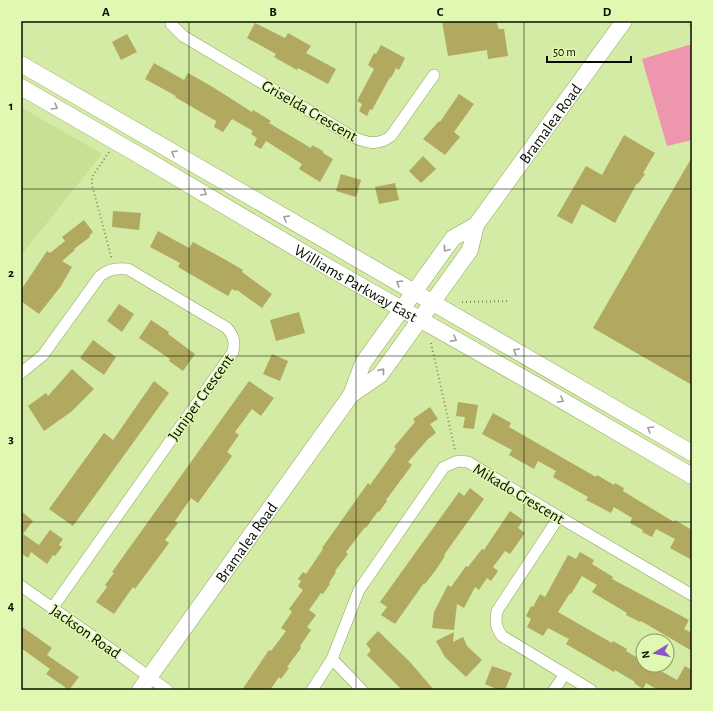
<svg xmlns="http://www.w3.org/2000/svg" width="713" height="711" viewBox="0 0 713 711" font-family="'Alegreya Sans',sans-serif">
	<rect width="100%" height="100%" fill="#d3eba4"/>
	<path fill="#c7e093" d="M21 107 102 154 21 255Z"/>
	<path fill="#ee96ad" d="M692 44V140L667 146 642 59Z"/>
	<g fill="#b0a95f">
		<path d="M442 21H496L499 29H504L508 56 488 59 487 50 448 56Z"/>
		<path d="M255 23 285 38 288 33 311 46 306 53 336 69 328 84 298 68 297 70 274 57 276 54 247 38Z"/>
		<path d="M127 34 137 52 121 60 112 42Z"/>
		<path d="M381 45 405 58 399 70 396 68 391 78 390 77 372 110 370 109 367 116 359 111 362 104 357 101 374 69 368 65 374 53 376 54Z"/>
		<path d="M154 63 184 80 188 73 211 86 252 112 253 110 271 121 269 123 311 148 312 145 323 151V153L333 159 320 182 299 169 302 164 266 141 261 149 254 145 257 138 251 134 253 131 232 119 223 132 214 127 216 122V121L175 97 176 96 145 79Z"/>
		<path d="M459 94 474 104 454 132 460 137 445 155 423 139 439 121 440 122Z"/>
		<path d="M624 135 655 153 643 173 645 174 638 184 637 183 615 223 582 204 572 224 557 216 586 166 602 175Z"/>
		<path d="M423 156 436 169 421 183 409 171Z"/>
		<path d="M692 157V385L593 328Z"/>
		<path d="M341 174 361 180 356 197 336 191Z"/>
		<path d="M395 183 399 200 379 204 375 187Z"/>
		<path d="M113 211 141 213 139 230 112 227Z"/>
		<path d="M84 220 93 232 89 236 90 237 74 249 75 250 62 261 72 267 61 286 39 314 21 301V290L47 251 50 253 65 241 62 237Z"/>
		<path d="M158 231 189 248 193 242 224 259 243 270 242 272 272 294 262 308 237 290 236 291 232 289 228 296 178 267 180 263 150 247Z"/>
		<path d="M119 304 134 314 122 332 107 321Z"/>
		<path d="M299 312 305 333 276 341 270 320Z"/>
		<path d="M151 320 169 332 168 334 195 354 183 371 169 361 170 359 139 338Z"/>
		<path d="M93 340 116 357 104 375 80 358Z"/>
		<path d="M272 354 288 361 280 381 263 374Z"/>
		<path d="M72 369 94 389 71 412 44 431 28 406 46 393 48 396Z"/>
		<path d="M154 381 169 393 73 526 49 509 104 433 113 440Z"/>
		<path d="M249 381 274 398 261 416 252 409 235 432 239 435 227 452 232 456 198 503 191 498 175 521 178 523 165 540 169 543 135 589 133 587 114 614 96 602 107 587 105 585 114 573 112 572Z"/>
		<path d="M458 402 478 405 474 429 463 428 465 417 456 416Z"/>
		<path d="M430 407 438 419 430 424 436 433 428 439 408 462 412 465 386 500 387 501 379 512 378 511 366 528 365 527 346 552 348 554 335 571 336 572 329 583 330 584 323 594 321 593 309 610 316 615 307 627 311 630 300 646 301 648 287 667 289 668 281 679 279 677 270 690H242L269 650 271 651 286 631 281 628 292 612 289 609 303 590 298 586 301 581 298 579 303 572 306 574 323 549 322 548 368 483 370 485 396 449 394 447 415 422 413 419Z"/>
		<path d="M493 413 511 423 509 427 596 477 597 475 614 485 615 483 624 488 623 491 631 496 674 522 675 520 692 530V560L670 548 675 539 656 529 652 537 642 532 643 530 630 523 632 518 614 507 611 513 598 506 586 500 588 497 553 477 556 471 538 461 534 469 509 455 512 450 482 434Z"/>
		<path d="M470 488 484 499 444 555 445 556 435 571 425 584 424 583 395 624 381 615 387 607 380 602 459 492 464 496Z"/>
		<path d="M21 511 33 521 23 534 39 545 50 530 63 539 59 545 62 547 55 556 53 555 47 564 31 552 28 558 21 553Z"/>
		<path d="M510 511 523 520 518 528 525 533 510 554 505 551 493 567 498 571 491 581 487 578 479 590 475 587 464 608 457 604 454 630 432 628 434 612 448 585 451 587 466 566 468 567 482 549 484 550Z"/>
		<path d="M580 552 594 560 592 564 613 577 612 579 689 620 684 629 692 633V651L641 621 640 622 626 615 627 613 592 592 597 585 582 576 571 594 570 593 558 612 612 643 613 641 627 649 626 651 643 661V665H650L677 680 685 666 692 670V690H658L646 683 643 689 634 683 635 682 615 670 614 672 566 644 569 639 548 628 543 636 527 627 531 619 526 616 531 606 533 607 540 594 545 597 568 555 576 559Z"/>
		<path d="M21 626 52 648 47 655 79 677 69 690 46 674 50 669 21 648Z"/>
		<path d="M378 631 409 661 434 690H402L367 655 371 650 366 644Z"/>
		<path d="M454 632 453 642 463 637 467 646 482 660 466 677 445 657 436 641Z"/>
		<path d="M492 666 512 673 505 690H499L485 684Z"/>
	</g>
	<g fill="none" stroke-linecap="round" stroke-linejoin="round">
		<g stroke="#8fa560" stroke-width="12">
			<g id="minor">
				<path d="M171 21V24L183 36 353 137C367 143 378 146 391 136L434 75"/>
				<path d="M21 373 43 355 100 276C109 269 116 268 128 269L227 328C234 336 235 342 233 352L53 607"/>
				<path d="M559 517 497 611C495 622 496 628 502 636L591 690"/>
				<path d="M21 586 122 657 167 690"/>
				<path d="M332 659 362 690"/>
				<path d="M312 690 332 659 359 590 444 467 458 461 468 462 559 517 692 595"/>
				<path d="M554 690 565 674"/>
			</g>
		</g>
		<g stroke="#8fa560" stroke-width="17">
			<g id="secondary">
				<path d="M21 64 692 453"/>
				<path id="s1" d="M21 87 142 157 333 270 541 388 692 476"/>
				<path d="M351 395 380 375 470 250 476 225"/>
				<path id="s2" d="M140 690 351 395 363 363 453 238 476 225 624 21"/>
			</g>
		</g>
		<g stroke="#7e8e5f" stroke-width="2" stroke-dasharray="1 3" stroke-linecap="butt">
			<path d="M688 21 692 27"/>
			<path d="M109 152 92 177V185L112 260"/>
			<path d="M462 302 510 301"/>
			<path d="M431 343 455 450"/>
		</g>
		<use href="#minor" stroke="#fff" stroke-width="11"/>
		<use href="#secondary" stroke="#fff" stroke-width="16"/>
	</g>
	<defs><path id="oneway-chevron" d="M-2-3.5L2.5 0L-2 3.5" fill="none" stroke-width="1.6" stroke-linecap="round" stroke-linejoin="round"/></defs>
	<g stroke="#9c9f99">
		<use href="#oneway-chevron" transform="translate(55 107) rotate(30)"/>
		<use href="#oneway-chevron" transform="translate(174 153) rotate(-150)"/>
		<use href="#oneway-chevron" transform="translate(204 193) rotate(31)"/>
		<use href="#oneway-chevron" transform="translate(286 218) rotate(-150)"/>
		<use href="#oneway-chevron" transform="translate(446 249) rotate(126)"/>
		<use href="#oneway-chevron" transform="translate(399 283) rotate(-149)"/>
		<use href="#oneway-chevron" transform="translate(454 339) rotate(29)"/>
		<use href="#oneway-chevron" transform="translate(516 351) rotate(-150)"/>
		<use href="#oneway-chevron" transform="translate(382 371) rotate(-51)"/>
		<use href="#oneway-chevron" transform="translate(561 400) rotate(30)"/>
		<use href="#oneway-chevron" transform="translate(650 429) rotate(-150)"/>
	</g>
	<path fill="none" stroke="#080f00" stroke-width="1" stroke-opacity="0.55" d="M189 21V690M356 21V690M524 21V690M21 189H692M21 356H692M21 522H692"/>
	<g text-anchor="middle" stroke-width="3" stroke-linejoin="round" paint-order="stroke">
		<g font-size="16" fill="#080f00" stroke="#e0f8b1">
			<text transform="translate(310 110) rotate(30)" y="6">Griselda Crescent</text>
			<text dy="6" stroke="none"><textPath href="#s2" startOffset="703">Bramalea Road</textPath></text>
			<text dy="6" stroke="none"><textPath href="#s1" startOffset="388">Williams Parkway East</textPath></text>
			<text transform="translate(200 397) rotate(-55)" y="6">Juniper Crescent</text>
			<text transform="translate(519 493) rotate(31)" y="6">Mikado Crescent</text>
			<text dy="6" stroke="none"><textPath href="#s2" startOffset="182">Bramalea Road</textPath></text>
			<text transform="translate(86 631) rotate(35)" y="6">Jackson Road</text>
		</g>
	</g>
	<rect width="713" height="711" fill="none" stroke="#e0f8b1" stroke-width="44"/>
	<g transform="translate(655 653) rotate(260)"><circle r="19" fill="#e0f8b1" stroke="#8a9b6a"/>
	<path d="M0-3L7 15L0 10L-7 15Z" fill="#8c53ca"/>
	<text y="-6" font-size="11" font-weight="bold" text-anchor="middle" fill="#080f00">N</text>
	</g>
	<path d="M547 56v6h84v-6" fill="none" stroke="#080f00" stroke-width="2"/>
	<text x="553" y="56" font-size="12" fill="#080f00" stroke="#e0f8b1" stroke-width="3" paint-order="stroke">50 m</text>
	<rect x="22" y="22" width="669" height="667" fill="none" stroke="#080f00" stroke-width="1.5"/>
	<g font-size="13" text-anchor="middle" font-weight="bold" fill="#080f00">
		<text x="106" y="16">A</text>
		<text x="273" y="16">B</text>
		<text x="440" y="16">C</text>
		<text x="607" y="16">D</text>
		<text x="11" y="110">1</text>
		<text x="11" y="277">2</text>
		<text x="11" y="443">3</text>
		<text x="11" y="610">4</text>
	</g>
</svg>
